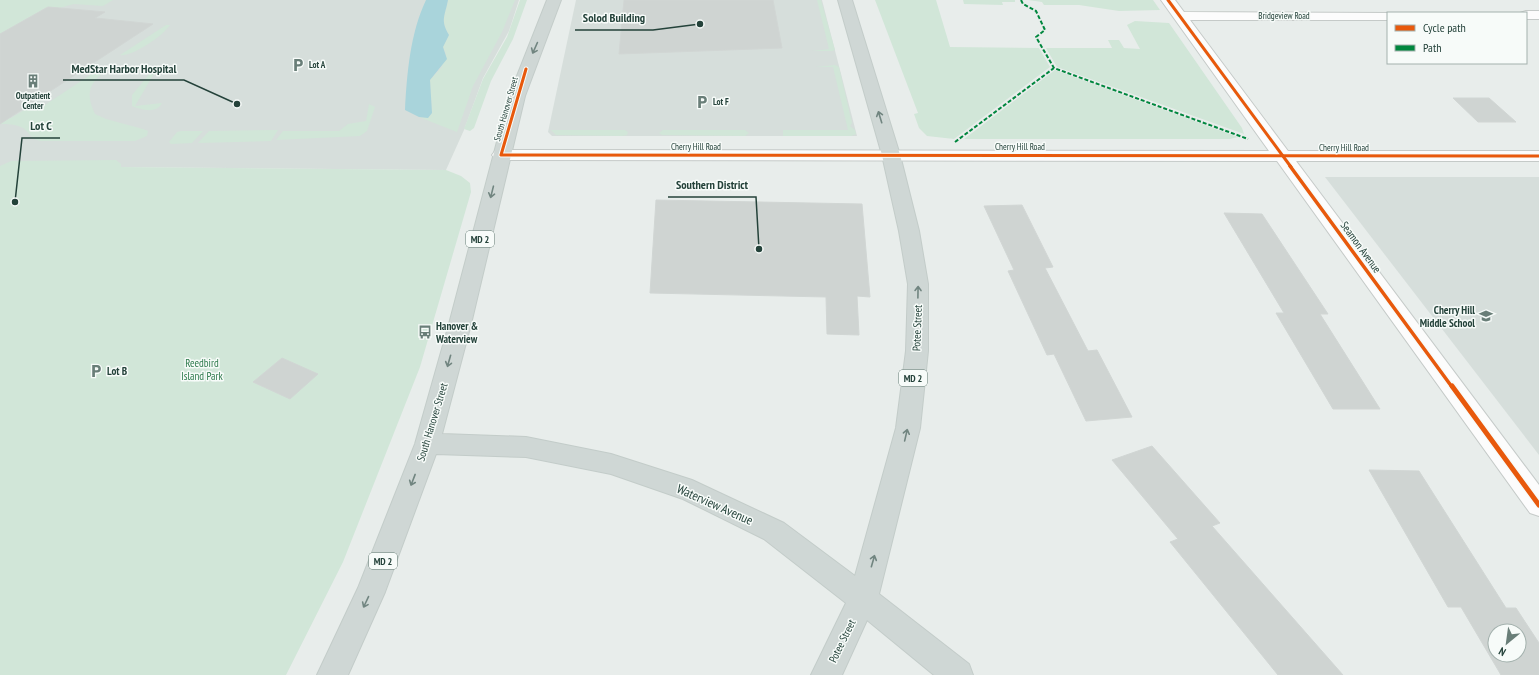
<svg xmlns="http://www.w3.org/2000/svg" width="1539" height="675" viewBox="0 0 1539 675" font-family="'PT Sans Narrow',sans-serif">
	<rect width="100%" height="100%" fill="#e8edeb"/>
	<g fill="#d6dedb">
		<path d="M0 0H519L509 31 483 78 464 130 446 170 13 166 0 168Z"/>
		<path d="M576 0H822L857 136H552L548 132Z"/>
		<path d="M1325 177H1539V455Z"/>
	</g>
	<g fill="#d1e6d8">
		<path d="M0 0H113L103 6 74 4 59 8 47 7 0 34Z"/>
		<path d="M448 0H515L502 32 473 86 457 132 419 117 428 118 432 113 430 80 441 68 446 54 443 47 449 35C440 20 445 16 448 0Z"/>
		<path d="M520 0H527L513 39 491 81 474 128 470 131 464 129 483 79 507 37Z"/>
		<path d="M817 0H821L835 50 832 51H812L829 49Z"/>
		<path d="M875 0H936L950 47 1039 48 1050 67 954 139 927 136 919 128 914 114 918 113Z"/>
		<path d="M963 0H1015V2H1002L1003 5 964 4Z"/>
		<path d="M1028 0H1153L1160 10 1119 11 1079 5H1044L1042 2Z"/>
		<path d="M1135 21 1169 23 1242 128 1244 134 1057 67 1046 48H1112L1108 40H1119L1124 48 1140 49 1127 25Z"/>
		<path d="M166 25H170C163 36 132 57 120 55Z"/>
		<path d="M835 65 839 67 852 123 850 126 855 130 856 134 851 136H783V130H848L833 67H816Z"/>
		<path d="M102 67 109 68C89 83 85 92 95 114L106 119 143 129 148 131 147 136 135 141H41C29 139 31 133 23 128 16 124 7 124 0 124V118H11L34 104 45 105Z"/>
		<path d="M1055 70 1238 137 1230 139H964Z"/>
		<path d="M151 72H155L135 106 162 103C157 114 141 110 132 106V95Z"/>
		<path d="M369 104 375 107 367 131 360 136 276 140 283 131H339L348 124 366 121Z"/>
		<path d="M278 130 271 141 198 143 209 131Z"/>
		<path d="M551 130H625L628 132 627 135 622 136 556 135Z"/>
		<path d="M663 130H745L749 133 745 136 662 135 659 133Z"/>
		<path d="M181 131H203L192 143 171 144 169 142 177 132Z"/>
		<path d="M116 160 121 164V167L446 170 461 176 470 183 471 192 420 367 343 562 286 675H0V166L11 161Z"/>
	</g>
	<path fill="#a9d4db" d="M426 0H448C445 16 440 20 449 35L443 47 447 59 430 80 432 113 428 118 419 117 405 110C407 73 410 34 426 0Z"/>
	<g fill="#cfd4d2" stroke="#d1d6d4" fill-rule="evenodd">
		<path d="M624 0H773L782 48 619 54Z"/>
		<path d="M48 7 105 12 95 18 153 24 0 124V34Z"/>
		<path d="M1453 98H1489L1516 122H1478Z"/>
		<path d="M656 200 862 204 870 297 857 296 859 335 827 334 826 297 650 293Z"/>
		<path d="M1022 205 1053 267 1045 268 1088 351 1097 350 1132 417 1086 421 1054 354 1047 355 1008 271 1014 270 984 206Z"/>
		<path d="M1224 213 1262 214 1328 314H1320L1380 409H1333L1276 313H1284Z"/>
		<path d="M282 358 318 374 290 399 253 382Z"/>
		<path d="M1152 446 1220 523 1212 526 1343 675H1278L1170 542 1178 539 1112 460Z"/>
		<path d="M1369 470 1419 471 1506 608H1516L1539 643V675H1501L1461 607H1448ZM1495 631H1519V655H1495Z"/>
	</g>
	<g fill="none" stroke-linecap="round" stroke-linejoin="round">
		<g stroke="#c5cac8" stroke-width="2">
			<g id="minor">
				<path d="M1161 0H1175L1184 12 1393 13H1388V20H1190L1288 151H1539V161H1296L1539 485V516L1530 513 1277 161 501 160 495 159 492 155 495 151 501 150 1269 151Z"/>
				<path d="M1526 11H1539V19H1526V13H1520Z"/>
			</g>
		</g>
		<g stroke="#c3ccc9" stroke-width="2">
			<path id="major" d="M547 0H561L525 96 471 324 442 434 526 437 611 454 692 480 784 523 855 576 896 428 906 351 908 284 899 231 882 155 838 0H852L900 155 919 231 928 284V351L920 428 879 594 969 664 973 675H934L867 620 842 675H811L846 603 764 539 683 499 611 474 526 457 436 454 385 592 348 675H317L358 588 415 444 449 324 509 96Z"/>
		</g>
		<use href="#minor" fill="#fcfcfc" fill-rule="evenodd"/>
		<use href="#major" fill="#cfd7d5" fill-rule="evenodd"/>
		<g stroke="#00873e" stroke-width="2" stroke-dasharray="4 2" stroke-linecap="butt">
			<path d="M1021 0 1023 4 1036 11 1045 30 1036 37 1054 68"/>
			<path d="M955 142 1054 68 1248 139"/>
		</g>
		<g stroke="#f7fbf9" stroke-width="5">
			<g id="cycleway-far2">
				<path d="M1168 0 1291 167"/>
				<path d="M526 69 501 155 1539 156"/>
			</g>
		</g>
		<g stroke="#f7fbf9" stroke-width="6">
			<path id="cycleway-far1" d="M1290 166 1452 387"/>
		</g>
		<g stroke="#f7fbf9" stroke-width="8">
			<path id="cycleway" d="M1452 386 1539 505"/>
		</g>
		<use href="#cycleway-far2" stroke="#e8590c" stroke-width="3"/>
		<use href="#cycleway-far1" stroke="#e8590c" stroke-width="3.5"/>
		<use href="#cycleway" stroke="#e8590c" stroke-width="5"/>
	</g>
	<defs><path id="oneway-shaft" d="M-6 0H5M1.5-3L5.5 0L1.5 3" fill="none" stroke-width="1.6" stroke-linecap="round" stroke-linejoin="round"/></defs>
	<g stroke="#718580">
		<use href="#oneway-shaft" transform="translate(535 48) rotate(114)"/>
		<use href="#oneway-shaft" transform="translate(880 117) rotate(-107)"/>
		<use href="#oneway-shaft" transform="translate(492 192) rotate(104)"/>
		<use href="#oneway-shaft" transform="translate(918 292) rotate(-89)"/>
		<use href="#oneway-shaft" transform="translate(449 361) rotate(106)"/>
		<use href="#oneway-shaft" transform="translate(906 435) rotate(-77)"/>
		<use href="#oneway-shaft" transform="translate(413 480) rotate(111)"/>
		<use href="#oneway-shaft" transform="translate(873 561) rotate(-74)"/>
		<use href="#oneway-shaft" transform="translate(366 602) rotate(115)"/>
	</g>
	<defs>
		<g id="parking-bare" transform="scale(1.08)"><path d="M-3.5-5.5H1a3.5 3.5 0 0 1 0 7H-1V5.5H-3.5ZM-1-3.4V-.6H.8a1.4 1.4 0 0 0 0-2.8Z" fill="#697e78" stroke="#f7fbf9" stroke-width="2.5" paint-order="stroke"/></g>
		<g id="building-bare" transform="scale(1.08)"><path d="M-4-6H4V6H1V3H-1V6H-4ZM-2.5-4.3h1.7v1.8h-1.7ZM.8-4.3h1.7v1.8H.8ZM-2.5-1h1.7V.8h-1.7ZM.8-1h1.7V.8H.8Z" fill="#697e78" stroke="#f7fbf9" stroke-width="2.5" paint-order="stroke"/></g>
		<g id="school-bare" transform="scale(1.08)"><path d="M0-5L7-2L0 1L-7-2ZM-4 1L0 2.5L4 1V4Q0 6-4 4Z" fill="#697e78" stroke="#f7fbf9" stroke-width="2.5" paint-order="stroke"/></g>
		<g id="bus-bare" transform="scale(1.08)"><path d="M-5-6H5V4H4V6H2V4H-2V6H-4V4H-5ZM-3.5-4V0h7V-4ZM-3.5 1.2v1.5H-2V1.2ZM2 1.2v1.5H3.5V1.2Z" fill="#697e78" stroke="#f7fbf9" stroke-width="2.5" paint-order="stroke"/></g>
	</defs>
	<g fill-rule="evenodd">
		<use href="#parking-bare" x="298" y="65"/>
		<use href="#building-bare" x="33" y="81"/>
		<use href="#parking-bare" x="702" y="102"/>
		<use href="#school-bare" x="1486" y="316"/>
		<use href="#bus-bare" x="425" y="332"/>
		<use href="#parking-bare" x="96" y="371"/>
	</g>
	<g text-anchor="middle" stroke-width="3" stroke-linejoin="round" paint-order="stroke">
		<g font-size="9" fill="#24423a" stroke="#f7fbf9">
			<text x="1284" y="19">Bridgeview Road</text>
			<text transform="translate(506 109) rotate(-74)" y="3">South Hanover Street</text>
			<text x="696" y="150">Cherry Hill Road</text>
			<text x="1020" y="150">Cherry Hill Road</text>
			<text x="1344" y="151">Cherry Hill Road</text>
		</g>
		<g font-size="9" font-weight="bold" fill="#24423a" stroke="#f7fbf9" text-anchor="start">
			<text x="309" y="68">Lot A</text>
			<text x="33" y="99" text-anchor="middle">Outpatient<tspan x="33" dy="10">Center</tspan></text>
			<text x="713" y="105">Lot F</text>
		</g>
		<g fill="#f7fbf9" stroke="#637a73" stroke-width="1">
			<rect x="466" y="231" width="28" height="16" rx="3"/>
			<rect x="899" y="370" width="28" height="16" rx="3"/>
			<rect x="369" y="553" width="28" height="16" rx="3"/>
		</g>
		<g font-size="10" font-weight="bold" fill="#24423a">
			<text x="480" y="243">MD 2</text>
			<text x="913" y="382">MD 2</text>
			<text x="383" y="565">MD 2</text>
		</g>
		<g font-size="11" fill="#24423a" stroke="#f7fbf9">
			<text transform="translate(1361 247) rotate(54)" y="4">Seamon Avenue</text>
			<text transform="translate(917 328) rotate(-88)" y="4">Potee Street</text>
			<text transform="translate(432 422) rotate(-73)" y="4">South Hanover Street</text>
			<text transform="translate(842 641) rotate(-64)" y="4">Potee Street</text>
		</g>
		<g font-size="11" font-weight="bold" fill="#24423a" stroke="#f7fbf9" text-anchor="start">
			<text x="1475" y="314" text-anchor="end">Cherry Hill<tspan x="1475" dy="13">Middle School</tspan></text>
			<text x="436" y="330">Hanover &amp;<tspan x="436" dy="13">Waterview</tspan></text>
			<text x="107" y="375">Lot B</text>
		</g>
		<g font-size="11" fill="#2d7a4b" stroke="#f7fbf9">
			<text x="202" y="367">Reedbird<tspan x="202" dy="13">Island Park</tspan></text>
		</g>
		<g font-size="13" fill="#24423a" stroke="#f7fbf9">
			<text transform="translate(715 504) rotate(24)" y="5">Waterview Avenue</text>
		</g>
	</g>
	<path fill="none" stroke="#24423a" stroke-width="1.5" d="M700 24L653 30H575M237 104L184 80H63M15 202L22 138H60M759 249L756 197H668"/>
	<g fill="#24423a" stroke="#f7fbf9" stroke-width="1.5">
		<circle cx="700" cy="24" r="4"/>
		<circle cx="237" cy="104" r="4"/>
		<circle cx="15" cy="202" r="4"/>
		<circle cx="759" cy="249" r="4"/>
	</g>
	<g font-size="12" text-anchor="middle" font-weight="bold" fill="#24423a" stroke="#f7fbf9" stroke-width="3" stroke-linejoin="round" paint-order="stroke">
		<text x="614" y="22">Solod Building</text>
		<text x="124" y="73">MedStar Harbor Hospital</text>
		<text x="41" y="130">Lot C</text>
		<text x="712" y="189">Southern District</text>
	</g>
	<rect x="1387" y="12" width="140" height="52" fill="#f7fbf9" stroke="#a3b1ad"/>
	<rect x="1395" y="25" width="20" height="6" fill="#e8590c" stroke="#a3b1ad"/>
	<text x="1423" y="32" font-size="12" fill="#24423a">Cycle path</text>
	<rect x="1395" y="45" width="20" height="6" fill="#00873e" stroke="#a3b1ad"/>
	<text x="1423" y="52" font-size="12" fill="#24423a">Path</text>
	<g transform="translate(1507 643) rotate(209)"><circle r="19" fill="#f7fbf9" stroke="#a3b1ad"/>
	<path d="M0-3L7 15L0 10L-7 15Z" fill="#697e78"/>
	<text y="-6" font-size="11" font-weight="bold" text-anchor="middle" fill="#24423a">N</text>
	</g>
</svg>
